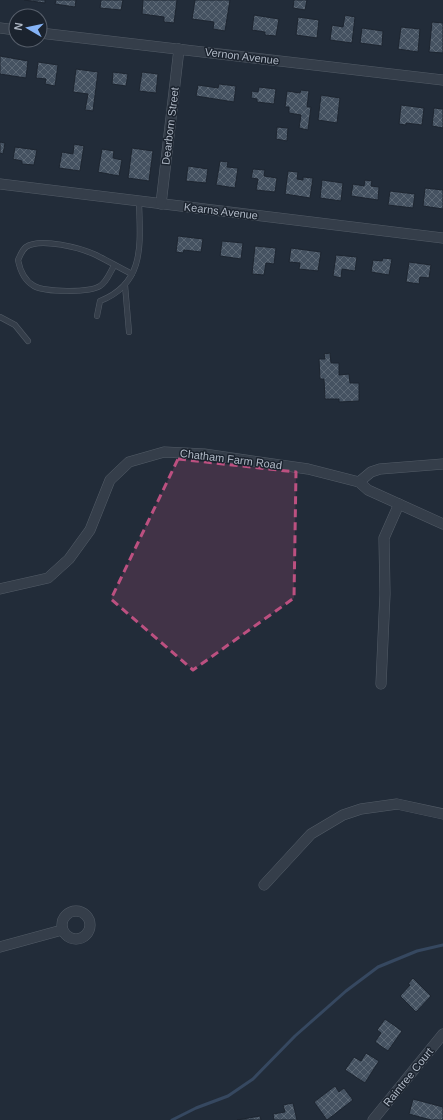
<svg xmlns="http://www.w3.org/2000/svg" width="443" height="1120" viewBox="0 0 443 1120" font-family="Helvetica,sans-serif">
	<defs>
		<pattern id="building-cross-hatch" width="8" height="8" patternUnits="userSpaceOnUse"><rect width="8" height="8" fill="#455261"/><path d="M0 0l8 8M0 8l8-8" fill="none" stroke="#5d6976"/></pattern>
	</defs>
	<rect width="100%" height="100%" fill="#222c39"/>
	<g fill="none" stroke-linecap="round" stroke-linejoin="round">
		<path stroke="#364860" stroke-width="3" d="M172 1120 196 1108 228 1096 253 1079 295 1036 346 991 378 967 417 951 443 945"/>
	</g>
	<g fill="url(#building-cross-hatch)" stroke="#1d2530">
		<path d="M24 0H45V3Z"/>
		<path d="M56 0H76L75 7 55 4Z"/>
		<path d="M101 0H123L121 10 100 8Z"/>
		<path d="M143 0H177L174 23 164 22V17L142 14Z"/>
		<path d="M195 0H230L225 31 213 29 214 22 192 19Z"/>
		<path d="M294 0H307L305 10 293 8Z"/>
		<path d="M254 15 279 19 276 36 265 35V32L252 30Z"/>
		<path d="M345 15 355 17 352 43 330 40 332 25 343 27Z"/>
		<path d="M298 17 319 20 317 38 296 35Z"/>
		<path d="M432 22 443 23V53L429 52Z"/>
		<path d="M401 27 420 29 418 52 398 49Z"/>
		<path d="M362 28 383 31 382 46 360 43Z"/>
		<path d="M0 56 28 61 26 78 0 74Z"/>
		<path d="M38 62 58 65 55 86 45 84 46 79 36 78Z"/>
		<path d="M76 69 98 72 93 111 85 110 88 94 73 92Z"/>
		<path d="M113 72 128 74 126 86 112 84Z"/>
		<path d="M142 72 158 74 156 93 139 91Z"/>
		<path d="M219 84 236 86 234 102 196 96 198 85 218 88Z"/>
		<path d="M259 87 276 89 274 104 257 102V99L251 98 252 91 258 92Z"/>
		<path d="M301 90 309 91 307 107H311L308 130 299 128 301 115 289 113V107H285L287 91 300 93Z"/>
		<path d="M321 95 340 98 337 123 318 120Z"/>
		<path d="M401 105 424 108 422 125 406 123V125L399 124Z"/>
		<path d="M434 108 443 109V128L432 126Z"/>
		<path d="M277 127 288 128 287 141 276 139Z"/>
		<path d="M0 142 5 143 3 154 0 153Z"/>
		<path d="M74 144 84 146 80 171 59 168 62 152 73 154Z"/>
		<path d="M15 147 37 150 34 165 22 164V161L13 159Z"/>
		<path d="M132 148 153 151 149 181 128 178Z"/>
		<path d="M102 149 114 151 113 158 122 160 119 176 98 172Z"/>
		<path d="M220 161 228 162 227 167 238 168 235 188 216 185Z"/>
		<path d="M188 166 208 169 206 183 186 181Z"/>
		<path d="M253 169 265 170 264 176 277 178 275 192 256 190 258 179 251 178Z"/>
		<path d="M288 171 298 172 297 179 303 180V177L313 178 310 198 285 194Z"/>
		<path d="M322 180 343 183 341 201 320 198Z"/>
		<path d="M365 180 372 181 371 186 379 187 378 200 351 196 353 184 364 186Z"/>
		<path d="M425 188 443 190V209L423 206Z"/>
		<path d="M390 191 415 194 413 208 388 205Z"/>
		<path d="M178 236 203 239 201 252 184 250 183 253 176 252Z"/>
		<path d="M222 241 243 243 241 259 220 256Z"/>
		<path d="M255 246 276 248 274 264 266 263 264 275 252 274Z"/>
		<path d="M291 248 321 252 318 271 299 269 300 263 289 262Z"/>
		<path d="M336 255 357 257 355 271 342 269 341 278 333 276Z"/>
		<path d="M383 258 392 259 389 275 371 272 373 260 382 261Z"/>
		<path d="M409 262 431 265 429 278 420 277 419 284 406 282Z"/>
		<path d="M330 353 331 363H339V375L349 374 350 383H359V401L339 402V399H325L324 379H320L319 359H325L324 354Z"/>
		<path d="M413 978 431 996 416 1012 400 996 410 985 408 984Z"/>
		<path d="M385 1019 402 1031 388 1051 375 1042 381 1033 377 1030Z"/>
		<path d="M366 1053 379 1061 365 1083 345 1070 354 1057 361 1061Z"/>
		<path d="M335 1086 339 1092 344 1088 353 1100 327 1120 314 1102Z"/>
		<path d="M413 1099 443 1107V1120H431L409 1114Z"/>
		<path d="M293 1103 297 1120H274L273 1114 285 1112 283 1105Z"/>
		<path d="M260 1116 261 1120H237Z"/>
	</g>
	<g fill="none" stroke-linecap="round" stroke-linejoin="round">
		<g stroke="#535c67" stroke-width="6">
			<g id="lane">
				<path d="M114 266C110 272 107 282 100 286 89 293 45 292 34 286 25 281 20 270 18 260 20 256 22 250 26 247 40 237 81 248 96 255 108 261 120 268 132 274"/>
				<path d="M125 285 129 332"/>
				<path d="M97 316 100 301C146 283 140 243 139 201"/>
				<path d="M0 317 15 325 28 341"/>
			</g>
		</g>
		<g stroke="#535c67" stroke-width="11">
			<g id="street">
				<path d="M0 28 16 30"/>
				<path d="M40 33 443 80"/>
				<path d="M0 184 443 238"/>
				<path d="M161 204 179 49"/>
				<path d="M359 482 371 472 380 469 443 464"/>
				<path d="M0 589 48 578 69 559 90 530 110 480 129 462 164 452 204 454 308 469 359 482 368 490 443 524"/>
				<path d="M381 684 385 594 384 538 399 504"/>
				<path d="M264 885 311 834 343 815 361 809 397 804 443 814"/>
				<circle cx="76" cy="925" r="14"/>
				<path d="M0 947 62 930"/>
				<path d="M373 1120 443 1034"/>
			</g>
		</g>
		<use href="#lane" stroke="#353e4a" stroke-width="5"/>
		<use href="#street" stroke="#353e4a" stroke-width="10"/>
	</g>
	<path fill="#bc5080" fill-opacity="0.2" stroke="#bc5080" stroke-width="3" stroke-dasharray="8 5" stroke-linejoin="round" d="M178 459 296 472 294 598 193 670 111 599Z"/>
	<g text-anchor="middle" stroke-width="3" stroke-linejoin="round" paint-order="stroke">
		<g font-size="11" fill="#b0b9c6" stroke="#1b232e">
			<text transform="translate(242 56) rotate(7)" y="4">Vernon Avenue</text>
			<text transform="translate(170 126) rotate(-83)" y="4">Dearborn Street</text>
			<text transform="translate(221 211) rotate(7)" y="4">Kearns Avenue</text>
			<text transform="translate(231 459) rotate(7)" y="4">Chatham Farm Road</text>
			<text transform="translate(408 1077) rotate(-51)" y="4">Raintree Court</text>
		</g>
	</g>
	<g transform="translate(28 28) rotate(279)"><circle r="19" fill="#1b232e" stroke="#575f6b"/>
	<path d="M0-3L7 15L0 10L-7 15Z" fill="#85b3f6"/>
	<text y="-6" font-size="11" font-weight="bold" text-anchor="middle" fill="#b0b9c6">N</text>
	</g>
</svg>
